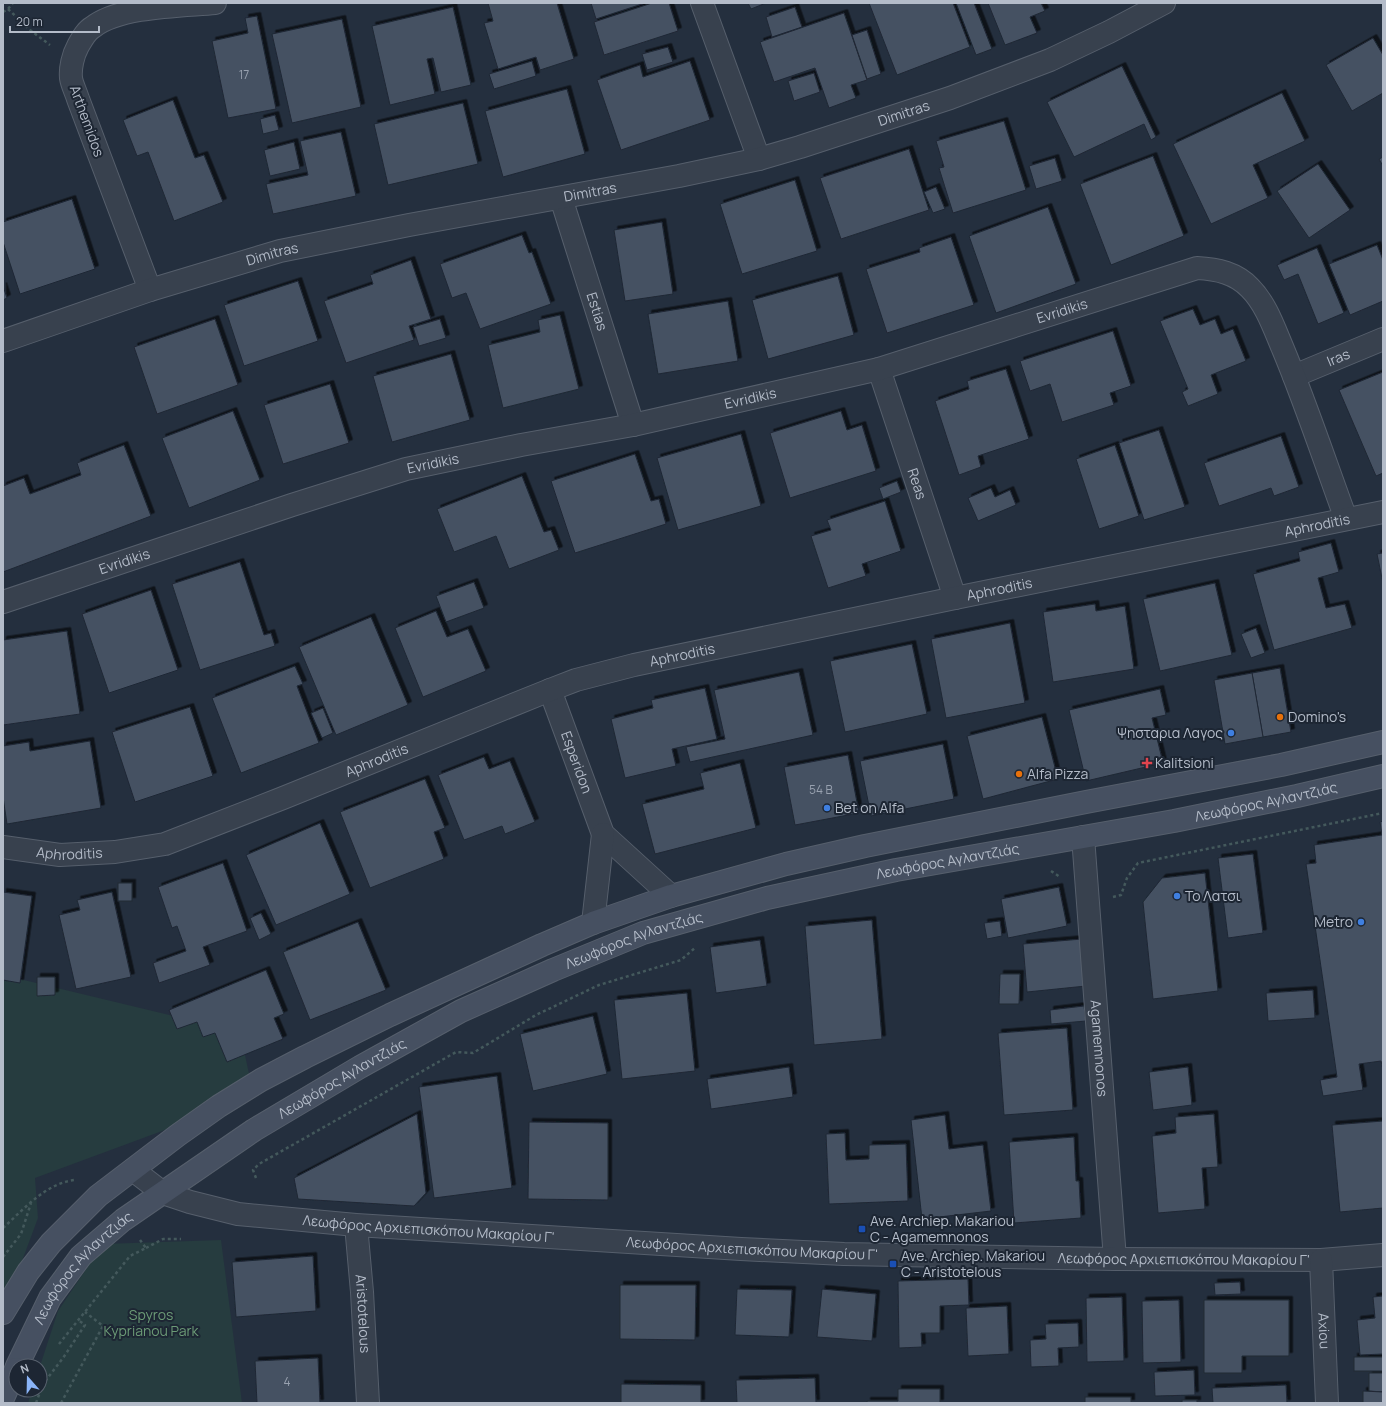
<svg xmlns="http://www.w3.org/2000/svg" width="1386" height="1406" viewBox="0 0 1386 1406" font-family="Manrope,sans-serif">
	<defs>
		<filter id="shadow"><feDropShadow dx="3.5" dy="-3.5" stdDeviation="0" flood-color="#0009"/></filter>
	</defs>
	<rect width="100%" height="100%" fill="#242f3e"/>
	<g fill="#263c3f">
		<path d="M3 975 240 1032 254 1097 35 1178 38 1218 3 1312Z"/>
		<path d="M221 1240 242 1403H28L32 1390H40V1366L58 1311 103 1244Z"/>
	</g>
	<g fill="#455162" stroke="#1f2835" filter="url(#shadow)">
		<path d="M488 3H557L574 59 540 70 536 57 498 69 484 23 493 21Z"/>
		<path d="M591 3H645L596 19Z"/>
		<path d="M652 3H669L678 31 604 55 594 22Z"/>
		<path d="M748 3H766L751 9Z"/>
		<path d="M869 3H953L970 47 897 75Z"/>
		<path d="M956 3H974L992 49 976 55Z"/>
		<path d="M988 3H1041L1045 11 1030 17 1037 33 1005 45Z"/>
		<path d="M453 7 471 85 441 92 433 58 427 59 435 94 390 105 372 26Z"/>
		<path d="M795 7 802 27 772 37 766 17Z"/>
		<path d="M844 13 867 80 851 85 856 98 829 108 815 68 774 82 760 42Z"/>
		<path d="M257 16 276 109 228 118 212 41 248 33 245 18Z"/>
		<path d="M342 19 361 107 292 123 272 34Z"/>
		<path d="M867 30 881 74 867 79 852 35Z"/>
		<path d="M1373 38 1383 55V93L1352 111 1326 65Z"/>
		<path d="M668 47 673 62 647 70 642 54Z"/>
		<path d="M532 61 536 76 494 89 489 74Z"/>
		<path d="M690 61 710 120 621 150 597 80 640 65 643 77Z"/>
		<path d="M1122 66 1156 137 1151 140 1144 124 1074 157 1047 102Z"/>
		<path d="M814 73 820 92 794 101 788 81Z"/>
		<path d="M567 89 585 154 503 177 485 111Z"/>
		<path d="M1282 93 1305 141 1253 165 1268 198 1211 224 1173 144Z"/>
		<path d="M173 100 195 158 204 155 223 202 174 221 148 152 137 156 123 120Z"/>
		<path d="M463 103 478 164 388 185 374 124Z"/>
		<path d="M275 115 279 130 263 134 260 119Z"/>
		<path d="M1004 121 1026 190 953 213 939 168 944 167 936 141Z"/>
		<path d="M341 132 356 196 273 214 266 184 308 175 300 141Z"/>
		<path d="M294 142 300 169 270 176 264 150Z"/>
		<path d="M909 149 929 210 841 239 820 178Z"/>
		<path d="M1153 156 1184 236 1111 265 1080 184Z"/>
		<path d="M1383 157V166L1379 159Z"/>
		<path d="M1055 158 1062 181 1036 189 1029 166Z"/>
		<path d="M1318 164 1350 210 1309 238 1277 191Z"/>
		<path d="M795 180 817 251 742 274 720 204Z"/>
		<path d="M936 187 945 209 933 213 924 192Z"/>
		<path d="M72 199 95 269 20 294 3 242V222Z"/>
		<path d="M1048 207 1076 284 996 313 969 236Z"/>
		<path d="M662 222 673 294 625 301 614 230Z"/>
		<path d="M522 235 529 253 532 252 551 304 480 329 466 293 452 298 440 264Z"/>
		<path d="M951 237 974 305 887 333 866 269 920 252 919 248Z"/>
		<path d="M1377 245 1383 260V301L1350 315 1329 264Z"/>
		<path d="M1317 248 1344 313 1318 324 1298 274 1284 280 1277 265Z"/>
		<path d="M411 260 431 319 409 326 414 340 346 363 324 301 373 284 370 275Z"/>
		<path d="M838 276 854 335 768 359 752 300Z"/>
		<path d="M298 281 318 341 244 366 224 305Z"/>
		<path d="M3 286 7 298 3 300Z"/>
		<path d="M728 301 738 361 658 374 648 314Z"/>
		<path d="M1193 309 1200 325 1215 319 1221 334 1233 329 1246 361 1211 375 1218 394 1188 406 1182 392 1188 389 1160 321Z"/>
		<path d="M560 315 579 389 503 408 488 345 540 332 538 320Z"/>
		<path d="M215 319 238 385 157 414 134 347Z"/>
		<path d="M440 319 446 338 419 346 413 327Z"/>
		<path d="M1113 331 1131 386 1110 393 1114 405 1062 422 1050 384 1030 391 1020 361Z"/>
		<path d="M451 354 470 420 392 442 373 376Z"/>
		<path d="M1006 369 1029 439 978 456 981 467 959 475 935 401 969 389 967 381Z"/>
		<path d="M1383 372V473L1376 476 1339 390Z"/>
		<path d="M330 384 349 443 283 464 264 405Z"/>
		<path d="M233 411 260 480 189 508 162 438Z"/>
		<path d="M841 411 847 430 862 425 876 471 790 498 770 433Z"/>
		<path d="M1159 430 1185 507 1144 520 1119 443Z"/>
		<path d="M741 434 761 506 678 530 657 458Z"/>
		<path d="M1281 436 1299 487 1274 496 1271 488 1219 506 1204 463Z"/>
		<path d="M124 445 151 516 3 572V486L24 478 30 494 81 475 77 463Z"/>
		<path d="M1115 445 1139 516 1099 529 1076 459Z"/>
		<path d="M635 454 651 501 659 499 666 524 575 553 551 481Z"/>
		<path d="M522 476 544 532 551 530 559 550 509 569 496 536 454 552 437 509Z"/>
		<path d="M897 481 901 492 883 499 879 488Z"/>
		<path d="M991 488 995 497 1010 490 1016 505 978 521 968 498Z"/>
		<path d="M885 501 901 551 862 564 866 576 828 588 811 536 831 530 827 520Z"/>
		<path d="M1331 543 1339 572 1318 578 1326 608 1345 604 1352 628 1274 650 1253 574 1300 561 1298 552Z"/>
		<path d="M1383 553V583L1377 554Z"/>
		<path d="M240 562 264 635 271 633 275 646 200 670 172 584Z"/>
		<path d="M474 582 484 608 446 622 436 596Z"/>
		<path d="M1215 583 1232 655 1160 671 1143 599Z"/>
		<path d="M151 590 178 670 109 693 82 614Z"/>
		<path d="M1095 604 1096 611 1125 606 1134 669 1053 682 1043 612Z"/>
		<path d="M436 611 447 637 468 629 486 671 423 697 395 628Z"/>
		<path d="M371 617 408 705 336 735 299 647Z"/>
		<path d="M1010 623 1025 703 946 718 931 639Z"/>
		<path d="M1256 628 1265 653 1251 658 1241 634Z"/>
		<path d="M67 631 80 714 3 725V640Z"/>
		<path d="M912 644 927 714 845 732 830 661Z"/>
		<path d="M295 666 303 684 297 686 319 743 241 773 212 698Z"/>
		<path d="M1280 668 1291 732 1263 737 1252 673Z"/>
		<path d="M799 672 813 735 690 762 686 747 725 739 714 690Z"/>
		<path d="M1252 673 1263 737 1225 744 1214 680Z"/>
		<path d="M705 688 717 739 672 749 676 766 625 778 611 719 653 708 651 700Z"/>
		<path d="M1160 689 1166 715 1152 718 1163 763 1086 781 1069 710Z"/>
		<path d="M190 707 213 776 135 802 112 732Z"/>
		<path d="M323 708 333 733 322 738 311 713Z"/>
		<path d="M1042 717 1058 779 983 799 967 736Z"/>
		<path d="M90 741 101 808 7 824 3 797V746L29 742 30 751Z"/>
		<path d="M943 744 954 799 871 816 860 761Z"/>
		<path d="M848 755 859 813 795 825 784 767Z"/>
		<path d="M484 757 489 769 510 761 535 822 505 834 502 826 464 840 438 775Z"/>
		<path d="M740 763 756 828 655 854 642 804 704 789 700 773Z"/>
		<path d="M425 779 445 828 434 832 444 859 370 888 340 812Z"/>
		<path d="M1383 821V1069L1381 1061 1359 1064 1363 1090 1323 1096 1320 1080 1337 1077 1306 864 1316 863 1314 845 1382 835 1380 822Z"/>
		<path d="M320 823 350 894 276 925 246 855Z"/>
		<path d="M1253 854 1263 933 1228 938 1218 858Z"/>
		<path d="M223 863 247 931 203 947 210 965 159 983 153 963 186 951 177 926 172 928 158 887Z"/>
		<path d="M1205 873 1218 991 1153 999 1143 902 1162 878Z"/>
		<rect x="118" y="883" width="14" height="18"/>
		<path d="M1059 887 1067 926 1008 938 1001 899Z"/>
		<path d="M3 892 32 896 20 983 3 980Z"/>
		<path d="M112 892 131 977 76 989 59 915 80 910 77 900Z"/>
		<path d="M261 913 271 934 259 940 250 918Z"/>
		<path d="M872 920 882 1039 814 1045 805 926Z"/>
		<path d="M1000 921 1002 936 987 939 984 923Z"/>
		<path d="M358 922 386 990 310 1020 283 952Z"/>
		<path d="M1082 939 1086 986 1027 992 1023 944Z"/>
		<path d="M760 940 767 986 716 993 710 947Z"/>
		<path d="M266 970 284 1014 274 1018 283 1039 227 1062 215 1033 203 1037 197 1022 177 1029 169 1010Z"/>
		<path d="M1000 974H1020L1019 1004H999Z"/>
		<path d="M37 977H55V995L37 996Z"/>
		<path d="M1313 990 1315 1018 1268 1021 1266 993Z"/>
		<path d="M687 993 695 1071 622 1079 614 1000Z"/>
		<path d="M1084 1006 1086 1021 1051 1024 1050 1010Z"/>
		<path d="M593 1016 607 1074 533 1091 520 1034Z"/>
		<path d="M1067 1028 1073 1110 1004 1115 998 1033Z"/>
		<path d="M789 1067 793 1097 711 1109 707 1079Z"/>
		<path d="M1188 1067 1192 1105 1153 1110 1149 1072Z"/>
		<path d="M497 1076 512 1188 434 1198 419 1087Z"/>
		<path d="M417 1114 426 1193 414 1206 298 1199 294 1178Z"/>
		<path d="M1214 1114 1218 1167 1202 1168 1205 1209 1158 1213 1152 1136 1176 1133 1175 1117Z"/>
		<path d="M945 1115 949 1149 983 1145 991 1211 922 1219 911 1120Z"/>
		<path d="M1383 1121V1208L1340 1212 1332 1125Z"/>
		<path d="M529 1122 608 1123V1200L528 1199Z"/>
		<path d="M845 1133 846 1160 869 1159V1145L906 1144 908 1201 829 1204 826 1134Z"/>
		<path d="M1074 1137 1076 1181H1079L1081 1218 1014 1223 1009 1142Z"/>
		<path d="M313 1256 316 1311 236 1317 232 1262Z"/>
		<path d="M968 1279 969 1305 940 1306V1333H921L922 1347 899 1348 898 1281Z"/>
		<path d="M1240 1282 1241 1294 1215 1295 1214 1283Z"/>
		<path d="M620 1285H696L695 1340 620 1339Z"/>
		<path d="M737 1289 792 1290 789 1337 735 1335Z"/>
		<path d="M822 1289 876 1294 872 1341 817 1337Z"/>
		<path d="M1383 1296V1354L1360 1355 1357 1320 1375 1318 1373 1297Z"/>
		<path d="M1122 1297 1124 1361 1087 1362 1086 1298Z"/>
		<path d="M1179 1300 1181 1362 1143 1363 1142 1301Z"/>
		<path d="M1204 1300H1289V1356H1242V1373H1204Z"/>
		<path d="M1007 1306 1009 1354 968 1356 966 1308Z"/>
		<path d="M1078 1323 1079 1347 1058 1348 1059 1366 1031 1367 1030 1340 1046 1339 1045 1324Z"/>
		<rect x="1354" y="1357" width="29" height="14"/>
		<path d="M318 1358 320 1403H257L255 1361Z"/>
		<path d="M1194 1370 1195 1395 1155 1396 1154 1372Z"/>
		<path d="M1369 1373H1383V1392L1369 1391Z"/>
		<path d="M815 1378 816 1403H737L736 1380Z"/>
		<path d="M621 1384 701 1385V1403H621Z"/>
		<path d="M1286 1385 1287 1403H1213L1212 1388Z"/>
		<path d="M898 1389H940V1403H867V1401H898Z"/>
		<path d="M1363 1391 1383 1392V1403H1363Z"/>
		<rect x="1085" y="1397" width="46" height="6"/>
		<rect x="1182" y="1400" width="15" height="3"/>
	</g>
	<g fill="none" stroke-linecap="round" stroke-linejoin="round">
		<g stroke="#565f6c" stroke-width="24">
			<g id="street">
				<path d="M702 3 759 159"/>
				<path id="s1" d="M561 198 633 425"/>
				<path d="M150 290 78 99C76 92 72 85 71 78 70 68 73 55 78 46 82 39 86 31 93 27 120 6 182 6 215 3"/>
				<path id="s2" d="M3 341 150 290 280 251 409 225 679 176 759 159 800 147 950 98 1050 60 1109 32 1164 3"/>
				<path id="s3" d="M879 369 955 598"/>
				<path id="s4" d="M1294 376 1383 339"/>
				<path id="s5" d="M3 602 292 505 406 469 521 445 633 425 879 369 1197 268C1217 269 1236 273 1250 288 1266 304 1274 328 1283 349 1306 404 1325 462 1346 519"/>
				<path id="s6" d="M550 690 603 834 671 896"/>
				<path id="s7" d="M1083 837 1115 1259"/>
				<path id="s8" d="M3 847 60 855 115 852 165 844 283 798 550 690 576 680 634 665 955 598 1383 512"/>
				<path d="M593 923 603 834"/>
				<path id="s9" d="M133 1170 163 1193 190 1202 238 1214 356 1225 741 1249 844 1254 1115 1259 1321 1260 1383 1255"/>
				<path id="s10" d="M356 1225 362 1292 368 1403"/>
				<path id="s11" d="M1321 1260 1327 1403"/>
			</g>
		</g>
		<g stroke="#565f6c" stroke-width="24">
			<g id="secondary">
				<path d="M3 1313 28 1272 51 1243 98 1196 178 1135 219 1106 261 1080 305 1057 390 1015 542 945 593 923 671 896 786 864 865 846 1086 802 1281 765 1383 742"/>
				<path id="s12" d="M17 1366 50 1298 81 1256 123 1220 254 1130 360 1067 461 1011 553 970 643 933 767 898 896 870 1174 821 1297 796 1383 776"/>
				<path d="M3 1398 16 1369"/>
			</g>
		</g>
		<g stroke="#44595c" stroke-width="2.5" stroke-dasharray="3 3" stroke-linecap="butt">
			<path d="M8 9 30 30 50 45"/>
			<path d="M3 12 8 9 13 3"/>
			<path d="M1051 871 1060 877"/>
			<path d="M1113 897 1121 895 1127 878 1138 863 1383 813"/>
			<path d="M256 1178 253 1170 259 1164 456 1052 473 1053 536 1015 599 985 681 960 696 947"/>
			<path d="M3 1228C24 1209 45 1184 74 1180"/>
			<path d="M146 1248 163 1239H181"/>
			<path d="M3 1257 21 1234 31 1203"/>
			<path d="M59 1344 130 1256 146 1248 140 1240"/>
			<path d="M36 1403 43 1384 63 1358 85 1325 78 1320"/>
			<path d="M61 1403 103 1326 85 1312"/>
		</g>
		<use href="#street" stroke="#38414e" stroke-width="22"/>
		<use href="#secondary" stroke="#465061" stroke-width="22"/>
	</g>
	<g fill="#e8710a" stroke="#1d2633" stroke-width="1.5">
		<circle cx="1280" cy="717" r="4"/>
		<circle cx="1019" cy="774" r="4"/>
	</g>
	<g fill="#3f7fe0" stroke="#1d2633" stroke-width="1.5">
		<circle cx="1231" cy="733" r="4"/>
		<circle cx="827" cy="808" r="4"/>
		<circle cx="1177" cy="896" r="4"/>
		<circle cx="1361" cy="922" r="4"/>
	</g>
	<path fill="#e0444e" stroke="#1d2633" stroke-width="1.5" d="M1145 757h4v4h4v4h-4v4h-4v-4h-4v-4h4z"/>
	<g fill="#1a4fb4" stroke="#1d2633" stroke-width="1.5">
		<rect x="858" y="1225" width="8" height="8" rx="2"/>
		<rect x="889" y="1260" width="8" height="8" rx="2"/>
	</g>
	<g text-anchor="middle" stroke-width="4" stroke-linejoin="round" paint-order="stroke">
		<g font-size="12" fill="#98a1af">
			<text x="244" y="79">17</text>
			<text x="821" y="794">54 B</text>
			<text x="287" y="1386">4</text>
		</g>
		<g font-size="14" fill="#b4bcc9" stroke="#1d2633">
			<text dy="5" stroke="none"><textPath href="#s2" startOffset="931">Dimitras</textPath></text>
			<text transform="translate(87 121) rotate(70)" y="5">Arthemidos</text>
			<text dy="5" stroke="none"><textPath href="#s2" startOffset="607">Dimitras</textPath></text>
			<text dy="5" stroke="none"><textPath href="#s2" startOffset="283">Dimitras</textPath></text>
			<text dy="5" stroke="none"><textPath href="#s5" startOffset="1100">Evridikis</textPath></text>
			<text dy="5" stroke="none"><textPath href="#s1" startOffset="119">Estias</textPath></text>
			<text dy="5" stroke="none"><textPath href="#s4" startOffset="48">Iras</textPath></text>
			<text dy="5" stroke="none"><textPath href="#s5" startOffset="776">Evridikis</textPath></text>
			<text dy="5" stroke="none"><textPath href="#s5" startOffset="452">Evridikis</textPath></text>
			<text dy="5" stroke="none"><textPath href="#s3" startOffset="121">Reas</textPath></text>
			<text dy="5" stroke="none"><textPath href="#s8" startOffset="1363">Aphroditis</textPath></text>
			<text dy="5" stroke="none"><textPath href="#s5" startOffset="128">Evridikis</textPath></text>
			<text dy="5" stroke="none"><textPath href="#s8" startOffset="1039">Aphroditis</textPath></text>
			<text dy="5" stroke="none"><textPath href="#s8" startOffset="715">Aphroditis</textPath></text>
			<text dy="5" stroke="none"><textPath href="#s8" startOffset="391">Aphroditis</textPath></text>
			<text dy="5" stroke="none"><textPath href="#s6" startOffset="77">Esperidon</textPath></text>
			<text dy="5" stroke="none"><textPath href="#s12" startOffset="1416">Λεωφόρος Αγλαντζιάς</textPath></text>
			<text dy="5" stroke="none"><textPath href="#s8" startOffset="67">Aphroditis</textPath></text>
			<text dy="5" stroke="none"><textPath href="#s12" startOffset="1092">Λεωφόρος Αγλαντζιάς</textPath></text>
			<text dy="5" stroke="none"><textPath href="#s12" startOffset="768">Λεωφόρος Αγλαντζιάς</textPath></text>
			<text dy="5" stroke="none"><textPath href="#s7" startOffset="212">Agamemnonos</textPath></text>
			<text dy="5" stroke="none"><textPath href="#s12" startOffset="444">Λεωφόρος Αγλαντζιάς</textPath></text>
			<text dy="5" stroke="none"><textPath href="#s9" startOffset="307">Λεωφόρος Αρχιεπισκόπου Μακαρίου Γ'</textPath></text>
			<text dy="5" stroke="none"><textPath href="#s9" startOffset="631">Λεωφόρος Αρχιεπισκόπου Μακαρίου Γ'</textPath></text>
			<text dy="5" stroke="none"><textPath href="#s9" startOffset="1063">Λεωφόρος Αρχιεπισκόπου Μακαρίου Γ'</textPath></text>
			<text dy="5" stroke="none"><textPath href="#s12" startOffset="120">Λεωφόρος Αγλαντζιάς</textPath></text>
			<text dy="5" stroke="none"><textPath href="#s10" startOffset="89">Aristotelous</textPath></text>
			<text dy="5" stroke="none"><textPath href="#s11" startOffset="71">Axiou</textPath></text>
		</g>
		<g font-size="14" fill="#b4bcc9" stroke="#1d2633" text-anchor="start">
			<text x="1288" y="722">Domino's</text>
			<text x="1223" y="738" text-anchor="end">Ψησταρια Λαγος</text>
			<text x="1155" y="768">Kalitsioni</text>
			<text x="1027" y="779">Alfa Pizza</text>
			<text x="835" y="813">Bet on Alfa</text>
			<text x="1185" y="901">Το Λατσι</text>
			<text x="1353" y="927" text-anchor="end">Metro</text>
			<text x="870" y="1226">Ave. Archiep. Makariou<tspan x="870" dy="16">C - Agamemnonos</tspan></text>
			<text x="901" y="1261">Ave. Archiep. Makariou<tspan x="901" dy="16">C - Aristotelous</tspan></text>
		</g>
		<g font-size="14" fill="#6b9a76" stroke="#1d2633">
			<text x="151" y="1320">Spyros<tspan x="151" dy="16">Kyprianou Park</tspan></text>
		</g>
	</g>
	<rect width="1386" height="1406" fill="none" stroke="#b4bcc9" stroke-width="8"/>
	<g transform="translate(28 1378) rotate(340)"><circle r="19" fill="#1d2633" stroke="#59626f"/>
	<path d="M0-3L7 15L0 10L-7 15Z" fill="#8ab4f8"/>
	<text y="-6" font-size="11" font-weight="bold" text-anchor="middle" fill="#b4bcc9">N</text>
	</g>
	<path d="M10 26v6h89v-6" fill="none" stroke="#b4bcc9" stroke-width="2"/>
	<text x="16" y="26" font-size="12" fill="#b4bcc9" stroke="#1d2633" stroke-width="3" paint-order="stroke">20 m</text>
</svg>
